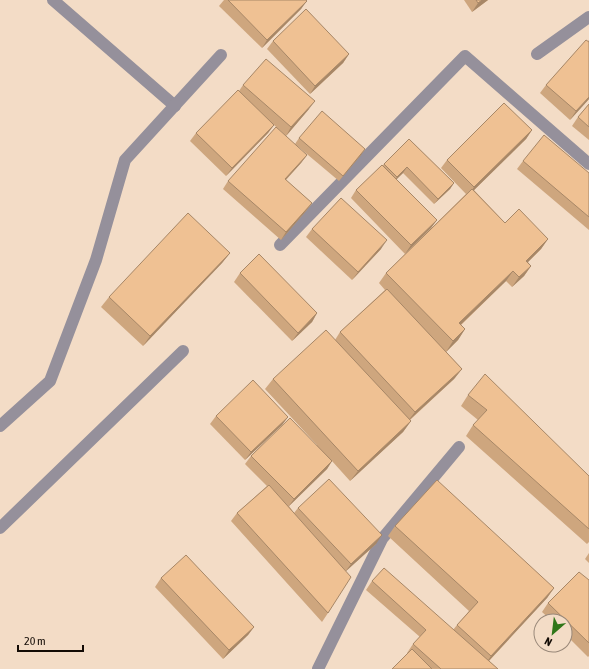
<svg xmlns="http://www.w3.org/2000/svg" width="589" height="669" viewBox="0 0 589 669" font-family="'Asap Condensed',sans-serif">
	<rect width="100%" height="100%" fill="#f3dcc6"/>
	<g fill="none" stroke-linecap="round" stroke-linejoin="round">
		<g stroke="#95909b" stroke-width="12">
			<path d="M53 0 175 106"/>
			<path d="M537 54 589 17"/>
			<path d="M280 245 465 56 589 164"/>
			<path d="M0 426 50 381 96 260 125 160 221 55"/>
			<path d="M0 528 183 351"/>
			<path d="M318 669 382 539 459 447"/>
		</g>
	</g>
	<g fill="#cea67e">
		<path d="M224 0H306L301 9 262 48 219 6Z"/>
		<path d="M464 0H488L472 12Z"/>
		<path d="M589 40V99L570 120 540 93 546 85Z"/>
		<path d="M273 41 349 54 343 63 310 94 267 49Z"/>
		<path d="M243 85 309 109 286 136 274 125 268 133 226 176 190 141 196 133 239 91Z"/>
		<path d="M589 104V140L572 126 578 117Z"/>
		<path d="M532 130 526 139 474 190 505 223 548 239 541 249 528 262 531 266 524 276 512 287 506 281 461 325 465 329 458 340 446 352 462 369 454 379 410 420 411 421 403 432 350 481 332 461 327 469 289 506 294 513 298 508 376 544 346 571 328 613 322 622 231 521 237 513 267 486 245 464 251 456 317 445 265 389 273 379 335 340 340 332 385 290 379 283 386 273 466 194 441 168 447 160Z"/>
		<path d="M299 138 361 155 339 181 295 144Z"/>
		<path d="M409 139 454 183 450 189 434 204 403 173 396 179 437 220 431 228 405 254 351 198 356 190 383 165Z"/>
		<path d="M307 155 301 163 286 180 312 203 306 211 281 240 223 189 228 181Z"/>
		<path d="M523 161 589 173V230L517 169Z"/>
		<path d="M312 229 381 249 352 280 306 237Z"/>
		<path d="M230 253 222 263 143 346 101 307 109 297Z"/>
		<path d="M240 273 317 313 312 322 292 341 234 282Z"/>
		<path d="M468 395 589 476V542L587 544 466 436 473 425 478 420 461 406Z"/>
		<path d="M216 416 288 417 282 425 245 460 210 424Z"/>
		<path d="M395 526 554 588 547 598 489 661 498 669H392L408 653H407L413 644 420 637 366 590 372 581 453 630 457 625 469 611 388 536Z"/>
		<path d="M589 553V563L585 559Z"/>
		<path d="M161 578 254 627 248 635 223 659 155 587Z"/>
		<path d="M589 580V656L588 657 565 634V621H552L542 612 548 603Z"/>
	</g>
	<g fill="#a78767">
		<path d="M482 0H488L472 12 478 3Z"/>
		<path d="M307 1 301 9 262 48 267 40Z"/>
		<path d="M349 54 343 63 310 94 315 86Z"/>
		<path d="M589 97V99L570 120 576 111Z"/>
		<path d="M315 101 309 109 286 136 291 127Z"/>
		<path d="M274 125 268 133 226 176 232 168Z"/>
		<path d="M532 130 526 139 468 196 474 187Z"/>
		<path d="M365 149 361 155 339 181 343 176Z"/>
		<path d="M307 155 301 163 279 187 285 179Z"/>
		<path d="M407 167 403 173 393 183 397 177Z"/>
		<path d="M454 183 450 189 434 204 438 199Z"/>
		<path d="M312 203 306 211 281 240 286 232Z"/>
		<path d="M437 220 431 228 405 254 411 245Z"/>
		<path d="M548 239 541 249 519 271 526 261Z"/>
		<path d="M387 240 381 249 352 280 358 272Z"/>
		<path d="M230 253 222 263 143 346 150 336Z"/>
		<path d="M531 266 524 276 512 287 519 277Z"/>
		<path d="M513 271 506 281 452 333 459 323Z"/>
		<path d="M317 313 312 322 292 341 298 333Z"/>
		<path d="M465 329 458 340 446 352 453 341Z"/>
		<path d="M462 369 454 379 407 422 415 412Z"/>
		<path d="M288 417 282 425 245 460 251 452Z"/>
		<path d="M411 421 403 432 350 481 358 471Z"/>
		<path d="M332 461 327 469 288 507 294 499Z"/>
		<path d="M382 535 376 544 345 572 351 564Z"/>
		<path d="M554 588 547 598 484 666 491 656Z"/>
		<path d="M254 627 248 635 223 659 229 650Z"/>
	</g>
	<g fill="#efc193" stroke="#a78767">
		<path d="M228 0H306L307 1 267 40Z"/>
		<path d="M476 0H482L478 3Z"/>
		<path d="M306 9 349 54 315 86 273 41Z"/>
		<path d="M586 40 589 42V97L576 111 546 85Z"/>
		<path d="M266 59 315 101 291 127 243 85Z"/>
		<path d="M238 90 274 125 232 168 196 133Z"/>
		<path d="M504 103 532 130 474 187 447 160Z"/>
		<path d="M589 104V127L578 117Z"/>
		<path d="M322 111 365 149 343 176 299 138Z"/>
		<path d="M276 127 307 155 285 179 312 203 286 232 228 181Z"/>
		<path d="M544 135 589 173V217L523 161Z"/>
		<path d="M409 139 454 183 438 199 407 167 397 177 384 164Z"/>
		<path d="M382 165 437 220 411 245 356 190Z"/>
		<path d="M472 189 505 223 519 209 548 239 526 261 531 266 519 277 513 271 459 323 465 329 453 341 386 273Z"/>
		<path d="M341 198 387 240 358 272 312 229Z"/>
		<path d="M188 213 230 253 150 336 109 297Z"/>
		<path d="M259 254 317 313 298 333 240 273Z"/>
		<path d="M387 289 462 369 415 412 340 332Z"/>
		<path d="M326 330 411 421 358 471 273 379Z"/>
		<path d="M485 374 589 476V529L473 425 487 410 468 395Z"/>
		<path d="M253 380 288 417 251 452 216 416Z"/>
		<path d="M290 418 332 461 294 499 251 456Z"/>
		<path d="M329 479 382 535 351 564 298 508Z"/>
		<path d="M437 480 554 588 491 656 457 625 478 602 395 526Z"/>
		<path d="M269 485 351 577 328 613 237 513Z"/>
		<path d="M186 555 254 627 229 650 161 578Z"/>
		<path d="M384 568 498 669H441L413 644 426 630 372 581Z"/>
		<path d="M579 572 589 580V643L548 603Z"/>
		<path d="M412 649 432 669H392Z"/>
	</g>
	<g transform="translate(553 633) rotate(208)"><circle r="19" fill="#f3dcc6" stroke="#998879"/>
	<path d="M0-3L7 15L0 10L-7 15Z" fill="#2f7618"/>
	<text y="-6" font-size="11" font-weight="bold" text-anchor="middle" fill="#130b05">N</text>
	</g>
	<path d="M18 645v6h65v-6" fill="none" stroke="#130b05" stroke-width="2"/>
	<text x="24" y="645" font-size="12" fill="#130b05" stroke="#f3dcc6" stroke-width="3" paint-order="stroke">20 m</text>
</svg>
